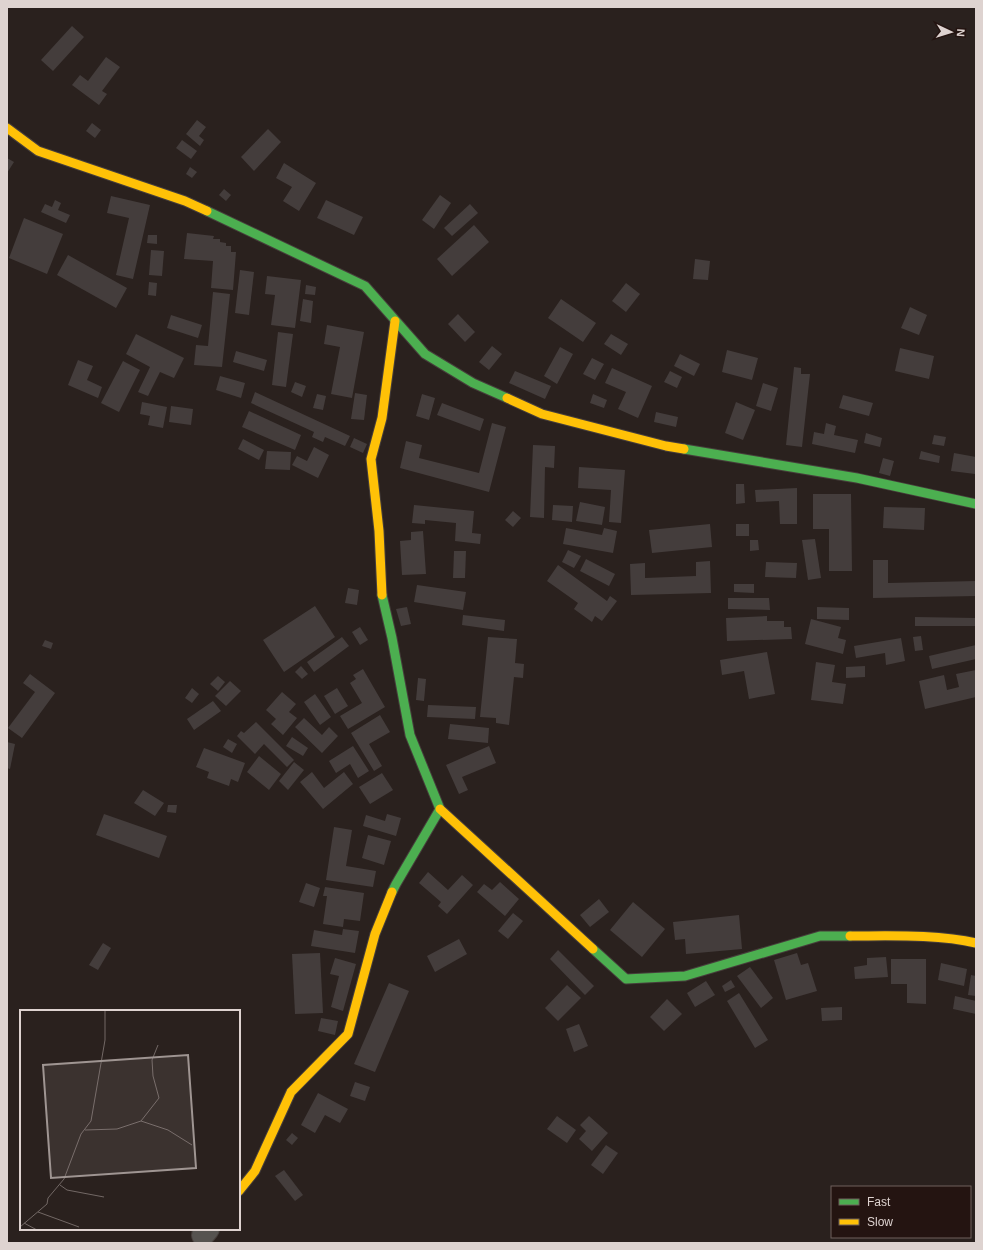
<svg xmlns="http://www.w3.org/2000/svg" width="983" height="1250" viewBox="0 0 983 1250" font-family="Helvetica,sans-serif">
	<rect width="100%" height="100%" fill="#2a211e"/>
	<g fill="#443d3c">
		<path d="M72 26 84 37 53 71 41 60Z"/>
		<path d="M106 57 120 67 102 91 107 94 99 105 72 85 80 75 88 81Z"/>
		<path d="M197 120 206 127 199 136 204 140 200 146 186 134Z"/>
		<path d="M92 123 101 130 95 138 86 131Z"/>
		<path d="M268 129 281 142 254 171 241 157Z"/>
		<path d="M182 140 197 151 191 159 176 148Z"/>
		<path d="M7 158 14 162 7 173Z"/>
		<path d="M284 163 316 183 299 211 283 201 292 187 276 178Z"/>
		<path d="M190 167 197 172 192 178 186 174Z"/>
		<path d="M224 189 231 195 226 201 219 195Z"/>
		<path d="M440 195 451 203 434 229 422 220Z"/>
		<path d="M111 196 150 205 133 279 116 275 129 218 107 213Z"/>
		<path d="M55 200 61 203 58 210 70 215 66 223 41 212 45 204 52 207Z"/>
		<path d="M326 200 363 217 354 235 317 218Z"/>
		<path d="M470 204 478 213 452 236 444 228Z"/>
		<path d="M24 218 63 234 47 274 9 258Z"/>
		<path d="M474 225 489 242 452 276 437 259Z"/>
		<path d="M187 233 214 236 213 239H220V242L226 243V246H231V252H236L233 290 211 288 213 261 184 259Z"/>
		<path d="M148 235H157V244L147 243Z"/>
		<path d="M151 250 164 251 162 276 149 275Z"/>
		<path d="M68 255 127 288 116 308 57 275Z"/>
		<path d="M695 259 710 261 708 280 693 279Z"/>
		<path d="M240 270 254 272 249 315 235 313Z"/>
		<path d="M267 276 301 280 295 328 271 325 275 295 265 294Z"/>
		<path d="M149 282 157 283 156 296 148 295Z"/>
		<path d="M626 283 640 294 626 312 612 301Z"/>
		<path d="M306 285 316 287 315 295 305 294Z"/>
		<path d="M213 292 230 294 222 367 194 365 196 345 208 346Z"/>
		<path d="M303 299 313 301 311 323 300 321Z"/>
		<path d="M561 299 596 323 583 342 548 318Z"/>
		<path d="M910 307 927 315 919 335 901 328Z"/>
		<path d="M458 314 475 332 465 342 448 324Z"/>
		<path d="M171 315 202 325 198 338 167 328Z"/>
		<path d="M327 325 364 332 352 398 331 394 340 347 324 344Z"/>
		<path d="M278 332 293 334 286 387 272 385Z"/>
		<path d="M136 334 184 358 174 378 160 372 148 396 138 392 150 367 126 354Z"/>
		<path d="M611 334 628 344 621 355 604 344Z"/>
		<path d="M492 346 502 354 489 370 479 362Z"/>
		<path d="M560 347 573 354 557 384 544 376Z"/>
		<path d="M900 348 934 356 929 379 895 371Z"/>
		<path d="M727 350 758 358 752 380 722 372Z"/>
		<path d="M236 351 267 360 264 371 233 362Z"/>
		<path d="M680 354 700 364 694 376 674 366Z"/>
		<path d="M592 358 604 364 595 380 583 374Z"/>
		<path d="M78 360 93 366 87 380 102 387 98 398 68 385Z"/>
		<path d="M123 361 140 370 119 412 101 403Z"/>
		<path d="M794 367 801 368V374H810L802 447 786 445Z"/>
		<path d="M612 368 652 386 638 418 618 409 626 392 605 383Z"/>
		<path d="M515 371 551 386 545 399 509 383Z"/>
		<path d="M670 371 682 377 677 388 664 382Z"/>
		<path d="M220 376 245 383 241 398 216 390Z"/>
		<path d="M295 382 306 386 302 397 291 392Z"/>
		<path d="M763 383 778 388 771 411 756 406Z"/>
		<path d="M255 392 350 436 345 446 325 437 323 442 312 437 314 432 251 403Z"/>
		<path d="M355 393 367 395 364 420 351 419Z"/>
		<path d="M317 394 326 396 323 410 313 408Z"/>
		<path d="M422 394 435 398 429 420 416 416Z"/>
		<path d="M593 394 607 400 604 408 590 403Z"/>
		<path d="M843 395 873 403 869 416 839 408Z"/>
		<path d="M142 402 167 407 163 428 148 425 150 416 140 414Z"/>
		<path d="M736 402 755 410 743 440 725 433Z"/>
		<path d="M442 403 484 419 480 431 437 415Z"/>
		<path d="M171 406 193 409 191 425 169 422Z"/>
		<path d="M249 411 301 435 295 450 242 427Z"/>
		<path d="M656 412 678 417 676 427 654 422Z"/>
		<path d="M492 423 506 427 489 492 400 468 406 441 422 445 419 458 479 473Z"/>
		<path d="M826 423 836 426 834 435 858 440 855 453 812 444 814 432 824 434Z"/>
		<path d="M866 433 882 438 880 447 864 443Z"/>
		<path d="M934 435 946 437 944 446 932 444Z"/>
		<path d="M354 438 367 444 363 453 350 447Z"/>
		<path d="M243 439 264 450 259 460 238 449Z"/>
		<path d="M533 445 555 446 554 468 545 467 544 518 530 517Z"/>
		<path d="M314 447 329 455 318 478 292 465 297 456 307 461Z"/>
		<path d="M267 451 291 452 290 470 265 469Z"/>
		<path d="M921 451 940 456 939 463 919 459Z"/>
		<path d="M954 453 976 457 975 474 951 471Z"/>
		<path d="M883 458 894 461 890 476 879 473Z"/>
		<path d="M579 467 625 470 621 523 609 522 611 490 578 488Z"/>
		<path d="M736 484H744L745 503 736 504Z"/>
		<path d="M797 488V524H780L779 501 756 502 755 490Z"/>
		<path d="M813 494H851L852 571H829V529H813Z"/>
		<path d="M580 502 605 507 602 525 576 521Z"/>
		<path d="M414 505 474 511 472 533 481 534 480 544 455 541 456 523 425 520V524L412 523Z"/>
		<path d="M553 505 573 506 572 522 552 520Z"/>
		<path d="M884 507 925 508 924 530 883 528Z"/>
		<path d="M513 511 521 518 513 527 505 520Z"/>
		<path d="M710 524 712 547 652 553 649 530Z"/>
		<rect x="736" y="524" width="13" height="12"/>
		<path d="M566 528 602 535 604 528 617 531 613 553 563 544Z"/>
		<path d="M423 531 426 574 402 575 400 541 411 540V532Z"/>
		<path d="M815 539 821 578 808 580 802 540Z"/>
		<path d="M750 540H758L759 550 750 551Z"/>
		<path d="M568 550 581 556 574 568 562 562Z"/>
		<path d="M454 551H466L465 578H453Z"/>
		<path d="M586 559 615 574 609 586 580 571Z"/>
		<path d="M873 560H888V583L976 581V596L873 598Z"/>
		<path d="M710 561 711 593 631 595 630 564 645 563V578L696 576V562Z"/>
		<path d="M766 562 797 563 796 578 765 577Z"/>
		<path d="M558 565 607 601 610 596 617 601 602 621 595 616 592 622 574 609 578 603 547 581Z"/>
		<path d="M734 584H754V593L734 592Z"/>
		<path d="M417 585 466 592 463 610 414 602Z"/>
		<path d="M348 588 359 590 357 605 345 603Z"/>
		<path d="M728 598H769L770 610 728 609Z"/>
		<path d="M315 606 335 637 284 672 263 640Z"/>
		<path d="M407 607 411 624 401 626 396 609Z"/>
		<path d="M817 607 849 608V620L817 619Z"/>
		<path d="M463 615 505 620 504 631 462 625Z"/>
		<path d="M767 616V621H784V627H791L792 639 727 641 726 618Z"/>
		<path d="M915 617 976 618V626H915Z"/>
		<path d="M811 619 841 627 838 638 846 640 843 654 805 644Z"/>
		<path d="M360 627 368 640 360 645 352 632Z"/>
		<path d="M921 636 923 650 915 651 913 637Z"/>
		<path d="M342 637 349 646 314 672 307 662Z"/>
		<path d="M488 637 517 639 515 663 524 664 523 678 514 677 509 725 496 723V718L480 717Z"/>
		<path d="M901 638 905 661 886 665 885 653 856 658 854 646Z"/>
		<path d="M45 640 53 643 51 649 42 646Z"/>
		<path d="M976 645V659L932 669 929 656Z"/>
		<path d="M767 652 775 694 749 699 744 671 722 675 720 660Z"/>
		<path d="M816 662 835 665 832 682 846 684 843 704 811 700Z"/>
		<path d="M301 666 308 674 302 679 295 672Z"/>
		<path d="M865 666V677L846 678V667Z"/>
		<path d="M363 669 385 707 348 729 340 716 362 703 350 683 356 679 353 675Z"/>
		<path d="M976 670V697L925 709 919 681 944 675 947 690 959 687 956 674Z"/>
		<path d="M30 674 55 693 22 738 8 728 35 692 23 683Z"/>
		<path d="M218 676 225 682 218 691 210 684Z"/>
		<path d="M418 678 426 679 424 701 416 700Z"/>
		<path d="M230 681 241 691 226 706 215 696Z"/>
		<path d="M192 688 199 694 192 703 185 698Z"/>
		<path d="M337 688 348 706 335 714 324 696Z"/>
		<path d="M282 692 296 704 289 712 297 718 283 735 271 724 276 719 266 710Z"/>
		<path d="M315 694 331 717 320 725 304 702Z"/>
		<path d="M213 701 221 711 194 730 187 719Z"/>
		<path d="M428 705 476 707 475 719 427 717Z"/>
		<path d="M380 715 390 732 369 744 382 766 374 771 351 733Z"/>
		<path d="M304 718 322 735 329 727 338 736 322 753 295 727Z"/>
		<path d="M256 722 294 760 287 767 264 744 255 754 237 736 241 731 244 733Z"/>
		<path d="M450 724 489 728 488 743 448 739Z"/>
		<path d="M292 737 308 748 303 756 286 746Z"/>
		<path d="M228 739 237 744 232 753 223 747Z"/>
		<path d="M7 742 15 744 10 769 7 768Z"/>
		<path d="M353 746 369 771 358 778 350 764 336 773 329 761Z"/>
		<path d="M489 746 496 763 462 777 468 790 459 794 446 765Z"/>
		<path d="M204 748 245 763 238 782 231 779 229 786 207 778 209 772 196 767Z"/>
		<path d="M259 756 281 774 269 790 247 772Z"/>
		<path d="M294 762 304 770 288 790 279 781Z"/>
		<path d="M312 772 324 788 344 772 353 784 323 809 300 782Z"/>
		<path d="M382 773 393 790 370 804 359 787Z"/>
		<path d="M143 790 164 803 155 816 134 803Z"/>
		<path d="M168 805H177L176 813 167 812Z"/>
		<path d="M104 814 167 836 159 858 96 835Z"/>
		<path d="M387 814 401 818 396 836 363 826 366 815 385 821Z"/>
		<path d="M334 827 352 830 346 866 376 871 373 887 326 880Z"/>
		<path d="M368 835 391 841 384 865 362 858Z"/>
		<path d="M428 872 448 890 462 875 473 885 447 914 438 906 441 902 419 883Z"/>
		<path d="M500 882 519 899 505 916 477 892 484 884 492 890Z"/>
		<path d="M306 883 320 888 314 907 299 902Z"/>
		<path d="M325 887 364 893 360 921 344 919 343 927 323 924 327 896H323Z"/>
		<path d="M599 899 609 912 590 927 580 915Z"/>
		<path d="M633 902 665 929 642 957 610 930Z"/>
		<path d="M513 913 523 921 508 939 498 931Z"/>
		<path d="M739 915 742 949 686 954 685 939 675 940 673 922Z"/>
		<path d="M343 929 359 931 355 953 311 946 314 930 342 935Z"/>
		<path d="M459 939 467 954 435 972 427 956Z"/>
		<path d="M103 943 111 948 98 970 89 965Z"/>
		<path d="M558 950 594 986 585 995 550 959Z"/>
		<path d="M320 953 323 1013 295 1014 292 954Z"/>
		<path d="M797 953 801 965 808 963 817 991 786 1000 774 960Z"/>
		<path d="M886 957 888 977 855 979 854 967 867 965V958Z"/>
		<path d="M335 958 356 964 343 1011 331 1007 339 976 330 974Z"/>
		<path d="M891 959H926V1004L907 1003V984H891Z"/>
		<path d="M941 963 967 969 964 986 938 980Z"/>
		<path d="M750 967 773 998 761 1008 737 976Z"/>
		<path d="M971 975 976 976V996L968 995Z"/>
		<path d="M731 980 735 987 725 992 722 986Z"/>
		<path d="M706 981 715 995 695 1007 687 993Z"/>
		<path d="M389 983 409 991 375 1072 354 1064Z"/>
		<path d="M567 985 581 998 558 1021 545 1008Z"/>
		<path d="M739 993 768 1040 755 1048 727 1001Z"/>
		<path d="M955 996 976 1001V1014L953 1009Z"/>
		<path d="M667 999 682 1014 664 1031 650 1017Z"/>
		<path d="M842 1007V1020L822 1021 821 1008Z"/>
		<path d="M321 1018 338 1021 335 1035 318 1031Z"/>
		<path d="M579 1024 588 1046 574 1052 566 1029Z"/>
		<path d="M355 1082 370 1087 365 1101 350 1096Z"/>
		<path d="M318 1093 348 1109 340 1123 325 1115 315 1133 301 1125Z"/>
		<path d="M557 1116 576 1130 567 1143 547 1129Z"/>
		<path d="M589 1116 608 1133 592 1151 579 1139 586 1131 580 1125Z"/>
		<path d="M292 1133 298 1138 292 1145 286 1140Z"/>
		<path d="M606 1145 618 1153 603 1174 591 1165Z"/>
		<path d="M284 1170 303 1195 295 1201 275 1176Z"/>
	</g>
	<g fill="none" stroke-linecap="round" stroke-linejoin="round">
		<g stroke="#463e3b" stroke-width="24">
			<path id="street" d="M203 1235 208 1229"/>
		</g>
		<g stroke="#463e3b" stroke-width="11">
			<g id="fast">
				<path d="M207 211 365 286 425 354 473 383 507 398"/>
				<path d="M684 449 857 478 976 504"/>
				<path d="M382 595 392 638 410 735 440 809 396 884 392 892"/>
				<path d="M593 949 626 979 685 976 820 936H850"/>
			</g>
		</g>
		<g stroke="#463e3b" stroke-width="11">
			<g id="slow">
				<path d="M7 128 38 151 185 201 207 211"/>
				<path d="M507 398 542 414 666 446 684 449"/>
				<path d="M382 595 379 531 371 459 382 418 395 321"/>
				<path d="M440 809 593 949"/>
				<path d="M850 936C890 936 938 934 976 943"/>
				<path d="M239 1191 255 1171 291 1092 348 1034 375 934 392 892"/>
			</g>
		</g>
		<use href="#street" stroke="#565350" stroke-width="22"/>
		<use href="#fast" stroke="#4caf50" stroke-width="9"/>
		<use href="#slow" stroke="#ffc107" stroke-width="9"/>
	</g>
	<g transform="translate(20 1010)">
		<rect width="220" height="220" fill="#2a211e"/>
		<path fill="none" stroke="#726865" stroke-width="1" d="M121 111 139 88 133 66 132 50 138 35M65 120 97 119 121 111 148 120 172 135M40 175 47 180 84 187M18 202 59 217M4 213 17 220M0 217 27 194 28 188 44 169 61 124 71 111 85 30V0"/>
		<path fill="#9f9592" fill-opacity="0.15" stroke="#9f9592" stroke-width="2" d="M168 45 176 158 31 168 23 55Z"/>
		<rect width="220" height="220" fill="none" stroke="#ded3d0" stroke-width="2"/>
	</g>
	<rect width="983" height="1250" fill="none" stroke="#ded3d0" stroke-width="16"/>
	<rect x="831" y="1186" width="140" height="52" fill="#241411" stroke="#6e605d"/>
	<rect x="839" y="1199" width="20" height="6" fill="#4caf50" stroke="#6e605d"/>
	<text x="867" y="1206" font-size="12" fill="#ded3d0">Fast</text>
	<rect x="839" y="1219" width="20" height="6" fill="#ffc107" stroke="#6e605d"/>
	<text x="867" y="1226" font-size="12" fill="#ded3d0">Slow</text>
	<g transform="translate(951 32) rotate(94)" stroke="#241411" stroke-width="3" paint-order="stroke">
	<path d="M0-3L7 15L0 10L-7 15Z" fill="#ded3d0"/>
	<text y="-6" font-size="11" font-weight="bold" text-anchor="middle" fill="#ded3d0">N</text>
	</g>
</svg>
